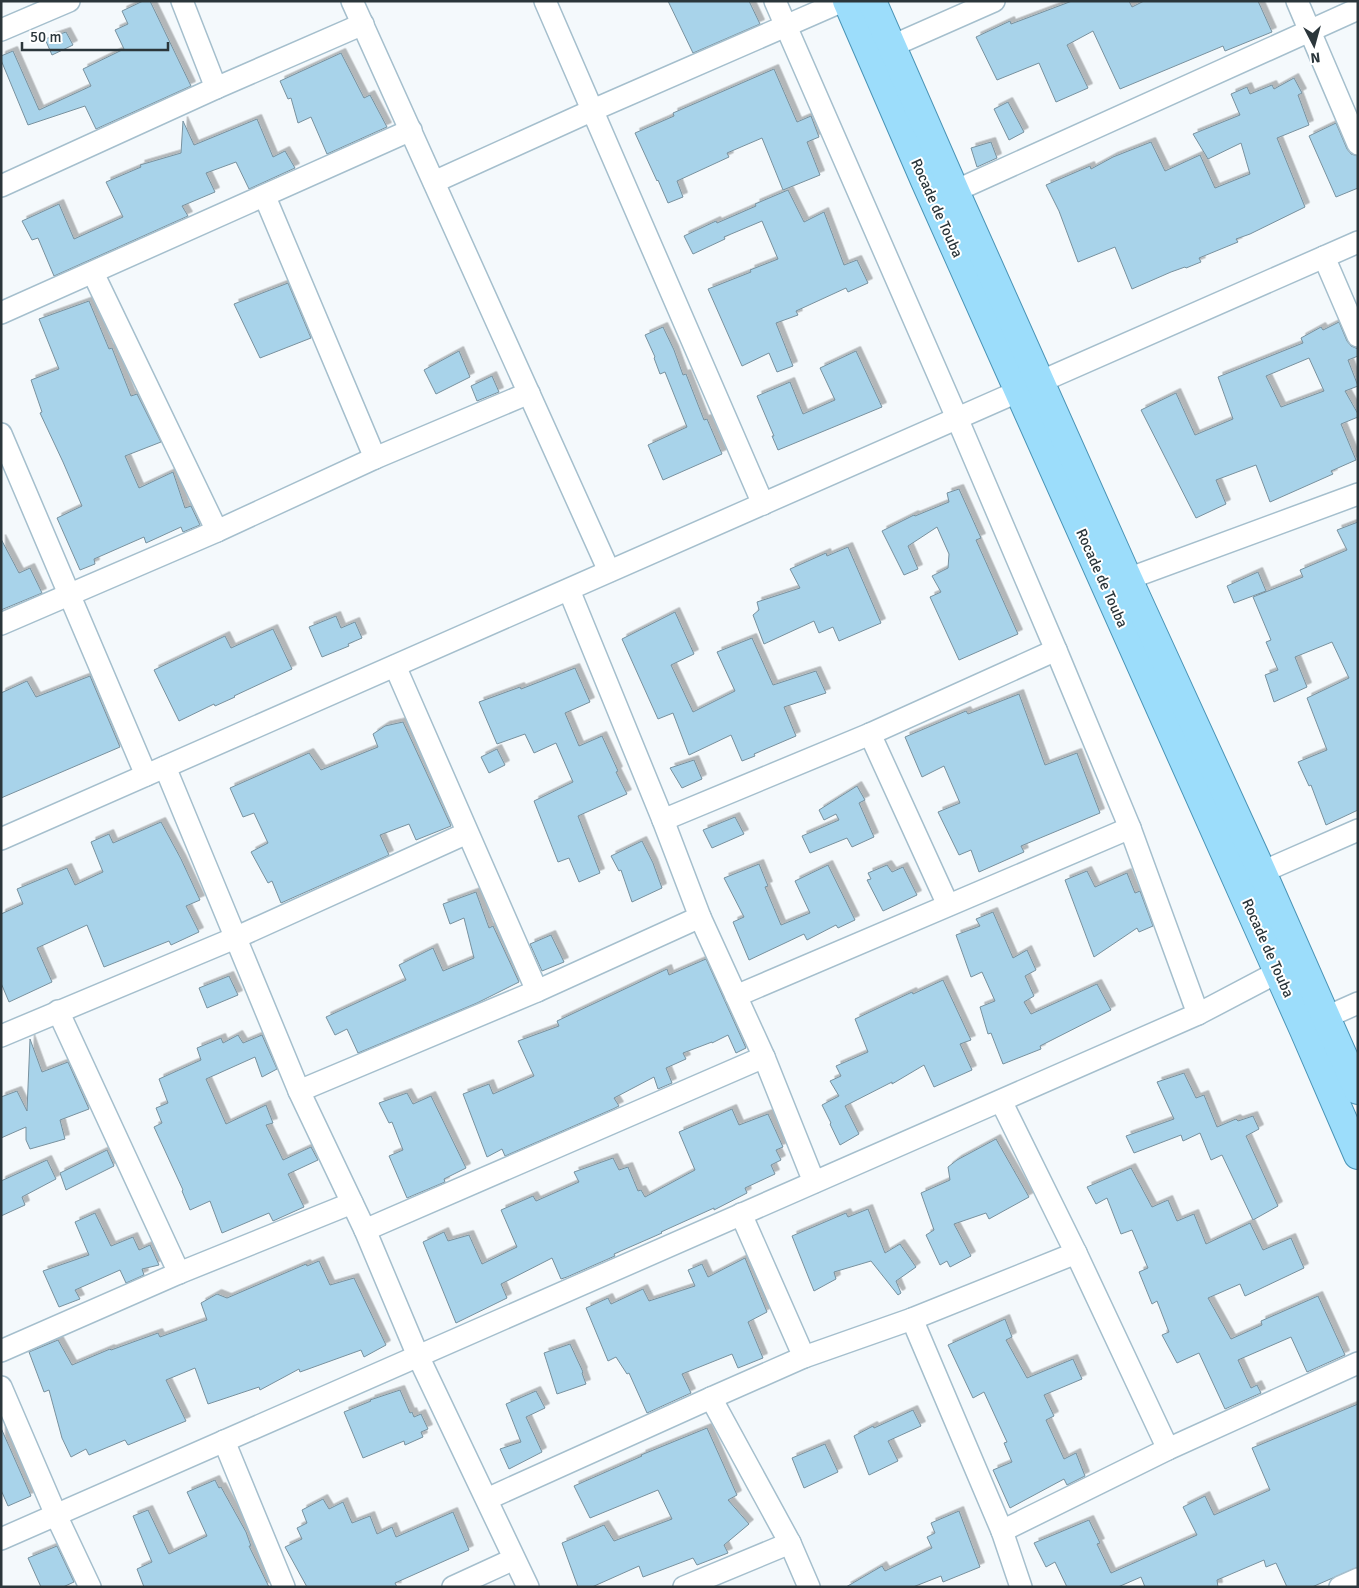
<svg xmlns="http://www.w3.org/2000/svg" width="1359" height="1588" viewBox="0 0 1359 1588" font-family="Signika,sans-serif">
	<defs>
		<filter id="shadow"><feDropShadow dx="4.5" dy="-4.5" stdDeviation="0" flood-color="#0004"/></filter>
	</defs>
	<rect width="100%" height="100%" fill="#f4f9fc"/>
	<g fill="#a8d3ea" stroke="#78919e" fill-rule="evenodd" filter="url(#shadow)">
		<path d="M143 1H150L191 86 96 129 85 106 28 125 1 60V56L13 51 39 110 91 86 83 69 124 49 115 30 128 24 122 11Z"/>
		<path d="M668 1H749L760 24 693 53Z"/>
		<path d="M1072 1H1129L1132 7 1144 1H1258L1272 32 1225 51 1223 46 1120 89 1093 31 1067 45 1088 88 1056 102 1039 63 997 80 976 37 1010 21 1011 24Z"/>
		<path d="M66 32 73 45 52 55 45 39Z"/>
		<path d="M341 53 364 98 370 95 387 127 327 154 311 117 298 123 291 98 288 99 280 81Z"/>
		<path d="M774 69 797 122 811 116 819 137 807 142 820 175 783 190 762 138 727 153 729 157 677 181 683 197 668 203 658 180 657 181 635 133 674 116 673 113Z"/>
		<path d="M1294 78 1302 93 1298 95 1309 125 1277 138 1305 207 1250 234 1236 239 1238 242 1199 258 1201 262 1186 268 1185 267 1171 272 1132 289 1115 247 1078 262 1059 211 1046 185 1090 166 1091 169 1113 157 1151 142 1165 171 1200 155 1215 188 1250 174 1241 143 1208 159 1193 134 1240 115 1231 94 1247 87 1250 94 1272 85 1274 89Z"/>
		<path d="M1008 102 1024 132 1009 140 994 109Z"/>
		<path d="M257 119 273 157 285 151 295 168 249 189 236 162 206 173 215 192 182 206 188 216 54 276 38 238 32 240 22 221 59 204 74 239 123 217 106 182 141 167 140 165 181 153 183 121 194 145Z"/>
		<path d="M1336 123 1347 149 1351 154 1358 156V188L1336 197 1309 136Z"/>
		<path d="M991 142 997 158 977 167 971 148Z"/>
		<path d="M788 190 804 222 824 212 844 265 857 260 868 283 848 292 846 288 796 311 798 315 776 323 793 366 777 372 769 353 742 366 708 289 751 272 750 270 778 259 762 221 724 237 725 239 693 254 684 236 716 221 717 223 756 206 755 204Z"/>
		<path d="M288 283 311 338 260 358 234 304Z"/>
		<path d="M89 301 109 349 112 348 131 396 137 394 161 442 125 456 139 488 173 472 185 508 191 506 200 525 183 532 181 527 146 543 144 537 94 559 95 564 80 570 57 518 82 506 63 462 40 413 42 412 31 380 59 369 39 319Z"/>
		<path d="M1339 322 1347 341 1351 346 1358 349V356L1348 360 1358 386 1345 391 1358 414V417L1341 424 1356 460 1331 471 1333 474 1270 502 1256 465 1216 480 1226 504 1196 518 1141 410 1176 393 1195 435 1233 419 1218 377 1303 343 1301 338 1321 327 1323 330ZM1309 358 1324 391 1281 407 1266 376Z"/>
		<path d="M663 327 674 350 683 375 686 374 704 420 707 419 722 454 663 480 648 445 687 427 665 372 660 374 654 358 655 357 645 335Z"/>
		<path d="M459 351 470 377 436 394 424 370Z"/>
		<path d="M856 351 882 407 778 450 772 436H774L757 396 790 382 803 414 835 400 820 368Z"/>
		<path d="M492 376 499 392 477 401 471 386Z"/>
		<path d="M959 489 981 538 976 540 1018 634 959 660 930 597 941 592 932 576 948 568 949 554 937 527 908 546 918 569 904 575 882 531 914 515 915 516 949 502 947 493Z"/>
		<path d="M1358 522V810L1326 825 1311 785 1309 786 1298 762 1327 750 1307 698 1349 678 1332 642 1295 657 1307 687 1274 702 1265 675 1278 670 1266 642 1271 640 1253 597 1303 577 1300 570 1347 550 1337 530Z"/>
		<path d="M1 539 19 573 30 568 42 593 1 610Z"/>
		<path d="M848 547 881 623 839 641 833 627 819 633 814 621 764 644 753 615 759 610 757 602 800 588 790 569 826 553 827 556Z"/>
		<path d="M1258 572 1266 591 1234 603 1227 586Z"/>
		<path d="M675 612 694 654 671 665 693 712 735 691 717 652 752 638 773 685 816 671 826 693 784 707 796 736 754 754 755 756 742 761 731 735 689 755 673 713 658 719 622 639Z"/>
		<path d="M336 616 341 628 355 622 362 638 348 644 349 646 322 657 309 627Z"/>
		<path d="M273 629 292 669 234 696 235 697 215 706 214 704 179 721 154 670 225 636 231 648Z"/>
		<path d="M575 668 590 702 565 713 579 746 602 736 618 771 616 772 627 794 578 816 600 873 579 882 569 858 558 862 534 801 573 782 556 743 534 753 525 734 497 744 479 702 520 687 521 689Z"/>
		<path d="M90 676 120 747 1 798V693L27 681 36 697Z"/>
		<path d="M1019 694 1045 765 1077 753 1100 813 1021 846 1024 852 979 872 971 850 959 855 938 812 960 803 944 766 922 777 905 737 966 711 968 714Z"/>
		<path d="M403 722 451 826 416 840 409 824 380 835 389 855 281 903 272 881 268 883 251 852 268 843 254 813 243 817 230 788 309 753 321 770 378 747 373 734 385 726Z"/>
		<path d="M497 749 505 765 489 773 481 757Z"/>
		<path d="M694 760 702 779 682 788 670 768Z"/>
		<path d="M857 786 865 800 859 803 874 837 852 847 847 838 810 853 802 836 839 820 836 814 824 820 819 810Z"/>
		<path d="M735 817 744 834 712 848 703 830Z"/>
		<path d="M161 822 181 859 200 900 186 906 199 932 171 945 169 941 104 967 87 925 37 948 52 982 9 1002 1 983V914L23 904 17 889 67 868 75 885 103 872 91 842 109 834 113 843Z"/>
		<path d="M642 841 653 863 662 888 632 902 621 870 619 871 611 856Z"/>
		<path d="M759 864 768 886 765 887 781 925 810 913 795 881 828 865 855 920 838 928 836 925 807 940 804 934 749 960 733 922 744 917 724 878Z"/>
		<path d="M887 865 892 872 903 867 917 895 883 911 867 880 871 879 868 873Z"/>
		<path d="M1087 871 1095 887 1127 873 1135 893 1140 891 1153 926 1139 932 1137 928 1094 957 1065 880Z"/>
		<path d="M476 892 489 928 493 926 519 982 477 1003 358 1053 347 1029 335 1035 326 1017 406 980 399 965 433 948 443 971 474 958 464 918 450 924 443 904Z"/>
		<path d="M993 912 1013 958 1027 950 1036 970 1025 976 1034 996 1024 1002 1031 1014 1097 984 1111 1010 1040 1046 1041 1049 1003 1064 991 1033 988 1034 980 1007 995 1001 982 972 971 977 956 935 980 926 976 919Z"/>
		<path d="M551 935 564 962 542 971 530 944Z"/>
		<path d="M706 959 746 1048 736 1053 728 1035 712 1043V1042L683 1053 686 1059 666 1068 672 1083 658 1089 654 1077 614 1098 619 1106 613 1109 505 1156 502 1149 487 1157 463 1094 489 1084 493 1094 534 1076 518 1041 559 1026 557 1021 667 969 669 975Z"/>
		<path d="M229 976 238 995 207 1008 199 988Z"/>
		<path d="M943 980 971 1040 960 1044 972 1070 934 1087 924 1065 892 1084V1082L845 1106 859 1134 840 1145 830 1124 831 1123 822 1105 839 1096 830 1081 841 1076 836 1066 868 1052 855 1019 912 992 913 994Z"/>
		<path d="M238 1035 243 1043 262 1035 277 1069 262 1077 255 1057 206 1079 226 1124 266 1105 273 1123 266 1125 283 1160 311 1147 318 1160 288 1174 304 1207 273 1221 269 1213 222 1233 210 1201 190 1210 182 1191 183 1190 154 1127 162 1123 156 1108 168 1103 159 1079 201 1060 197 1048 221 1038 223 1043Z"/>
		<path d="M30 1039 42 1072 68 1062 89 1109 60 1120 65 1139 30 1149 26 1140V1127L1 1138V1097L17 1091 27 1111Z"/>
		<path d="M1184 1073 1196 1098 1204 1095 1217 1127 1236 1119 1238 1121 1253 1116 1259 1129 1246 1136 1278 1206 1253 1220 1222 1155 1211 1160 1200 1133 1183 1141 1181 1135 1134 1153 1126 1136 1174 1119 1157 1082Z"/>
		<path d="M407 1093 413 1104 431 1096 466 1168 444 1179 445 1182 407 1198 389 1156 403 1150 392 1122 389 1123 379 1103Z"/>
		<path d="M732 1109 739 1125 768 1114 783 1147 776 1150 781 1160 771 1165 775 1174 745 1188 747 1193 714 1210V1208L661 1232 662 1233 614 1254 615 1256 567 1277 561 1279 552 1258 501 1284 507 1298 456 1323 423 1242 444 1232 448 1241 469 1235 482 1264 517 1247 501 1210 533 1196 536 1201 579 1182 574 1172 613 1158 619 1170 628 1167 638 1191 641 1190 645 1197 695 1170 679 1132Z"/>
		<path d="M996 1139 1029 1197 989 1219 986 1213 954 1224 971 1256 950 1267 947 1261 940 1265 926 1235 934 1230 921 1193 950 1180 948 1167 957 1160Z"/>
		<path d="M107 1150 114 1166 66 1190 60 1173Z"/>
		<path d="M47 1160 56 1179 22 1197 25 1205 1 1216V1181Z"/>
		<path d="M1131 1168 1152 1207 1168 1200 1177 1221 1194 1214 1206 1244 1250 1223 1263 1250 1291 1238 1304 1268 1245 1296 1240 1284 1208 1298 1231 1339 1262 1325 1261 1321 1318 1296 1345 1355 1307 1372 1291 1337 1238 1360 1251 1388 1257 1385 1261 1393 1225 1409 1199 1353 1177 1363 1162 1335 1169 1332 1157 1301 1152 1304 1139 1272 1148 1268 1132 1230 1121 1234 1107 1198 1096 1204 1087 1187Z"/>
		<path d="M868 1209 885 1253 900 1244 916 1267 896 1281 901 1293 898 1295 871 1261 834 1272 836 1279 814 1291 792 1236 846 1213 848 1217Z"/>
		<path d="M95 1213 111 1246 133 1237 139 1250 150 1245 159 1265 142 1269 144 1275 126 1283 120 1270 75 1290 80 1299 59 1307 43 1271 89 1255 75 1222Z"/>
		<path d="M745 1258 767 1312 748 1322 763 1358 738 1368 732 1354 682 1374 691 1393 647 1413 629 1373 627 1374 616 1357 608 1361 586 1308 608 1298 611 1304 643 1289 649 1301 695 1286 688 1270 702 1264 708 1277Z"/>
		<path d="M319 1261 330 1285 354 1278 386 1345 364 1357 361 1350 300 1372 299 1369 260 1390 259 1387 208 1404 195 1368 166 1380 186 1421 128 1445 125 1440 89 1455 86 1449 71 1457 62 1438 49 1390 44 1392 29 1352 58 1340 72 1365 110 1349 111 1350 158 1333 160 1337 207 1320 201 1303 217 1294 227 1298 306 1264 307 1266Z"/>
		<path d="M1005 1319 1012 1337 1006 1340 1027 1378 1073 1359 1082 1379 1044 1395 1054 1416 1046 1420 1064 1459 1076 1453 1085 1476 1067 1485 1064 1479 1010 1508 993 1470 1012 1462 1004 1443 1007 1442 984 1392 973 1398 948 1345Z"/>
		<path d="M570 1344 583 1372 582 1373 586 1384 557 1394 544 1353Z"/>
		<path d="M400 1390 410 1413 412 1412 414 1417 421 1414 428 1429 421 1432 423 1437 405 1445 404 1441 363 1458 344 1412 371 1401 370 1400Z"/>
		<path d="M536 1391 545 1408 526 1417 542 1452 509 1469 500 1449 521 1442 506 1404Z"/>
		<path d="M1358 1404V1567L1312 1587H1287L1276 1563 1266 1567 1264 1560 1217 1580 1218 1587H1145L1141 1577 1118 1587H1067L1055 1562 1046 1567 1034 1543 1089 1520 1100 1543 1097 1544 1111 1573 1197 1535 1183 1507 1205 1496 1214 1515 1270 1490 1252 1448Z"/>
		<path d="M913 1410 921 1426 888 1441 898 1461 869 1475 854 1436 873 1426 874 1428Z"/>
		<path d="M1 1428 31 1496 8 1506 1 1490Z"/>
		<path d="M707 1428 737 1495 728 1500 749 1524 724 1545 728 1553 697 1565 693 1558 643 1577 639 1566 592 1587H578L562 1543 604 1525 614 1541 672 1519 658 1490 590 1518 574 1486 642 1456 641 1455Z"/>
		<path d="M825 1444 838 1472 804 1488 792 1458Z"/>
		<path d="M215 1480 219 1488 221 1487 246 1532 251 1546H249L269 1587H144L137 1569 152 1562 133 1516 148 1510 169 1554 207 1536 187 1492Z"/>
		<path d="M323 1499 329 1509 343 1502 352 1523 370 1516 377 1534 392 1527 396 1537 453 1512 469 1550 395 1583 397 1587H307L285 1547 302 1539 297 1528 307 1523 302 1510Z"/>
		<path d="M959 1511 980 1567 943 1582 941 1576 913 1587H846L882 1566 885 1571 932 1548 927 1537 935 1533 931 1523Z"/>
		<path d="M57 1546 74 1582 63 1587H41L28 1558Z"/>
	</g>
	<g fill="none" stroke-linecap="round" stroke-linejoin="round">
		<g stroke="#a5bfcd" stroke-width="24">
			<g id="minor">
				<path d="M182 1 216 88"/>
				<path d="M352 1 609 571"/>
				<path d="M545 1 763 504"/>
				<path d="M775 1 957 418 1056 650 1130 828 1198 1014"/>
				<path d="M1297 1 1358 144"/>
				<path d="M1 30 69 1"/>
				<path d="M892 46 994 1"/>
				<path d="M434 182 593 110 843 1"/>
				<path d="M1 186 216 88 363 24"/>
				<path d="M955 191 1358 9"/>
				<path d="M265 197 375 458"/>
				<path d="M1324 257 1358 336"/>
				<path d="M93 273 217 531"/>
				<path d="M1 313 411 130"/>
				<path d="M1 434 146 775"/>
				<path d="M1114 584 1358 494"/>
				<path d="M569 590 663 820 700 917 764 1057 814 1182"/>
				<path d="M1 624 217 531 375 458 529 393"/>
				<path d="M395 666 537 991"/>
				<path d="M870 734 948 905"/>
				<path d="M165 767 299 1091 365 1230 418 1356 528 1587"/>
				<path d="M663 820 870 734 1056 650"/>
				<path d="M1 839 1358 242"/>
				<path d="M1262 872 1358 830"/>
				<path d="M736 996 1130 828"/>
				<path d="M58 1011 179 1273"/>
				<path d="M1313 1023 1358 1003"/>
				<path d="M1 1036 235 938 467 833"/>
				<path d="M299 1091 537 991 700 917"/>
				<path d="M1001 1101 1076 1253 1168 1449"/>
				<path d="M741 1214 804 1357"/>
				<path d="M365 1230 764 1057"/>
				<path d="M912 1319 1002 1531 1021 1587"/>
				<path d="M1 1351 179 1273 352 1203"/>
				<path d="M1 1387 56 1515 90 1587"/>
				<path d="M711 1398 790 1543 809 1587"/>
				<path d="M224 1441 284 1587"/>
				<path d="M487 1499 711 1398 804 1357 912 1319 1076 1253"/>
				<path d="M1002 1531 1168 1449 1358 1363"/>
				<path d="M1 1539 1198 1014 1278 972"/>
				<path d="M453 1587 514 1559"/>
				<path d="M684 1587 790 1543"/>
				<path d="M1340 1587 1358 1579"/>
			</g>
		</g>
		<g stroke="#4a94b6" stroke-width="30">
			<g id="major">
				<path d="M847 1 925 181 1303 1028 1358 1155"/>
				<path d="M872 1 955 191 1128 579 1262 872 1358 1090"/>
			</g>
		</g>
		<use href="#minor" stroke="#fff" stroke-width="21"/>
		<use href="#major" stroke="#9cddfb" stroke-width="28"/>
	</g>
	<g text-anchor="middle" stroke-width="4" stroke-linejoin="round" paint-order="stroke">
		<g font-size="15" fill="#2b363b" stroke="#fff">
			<text transform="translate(937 208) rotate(66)" y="5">Rocade de Touba</text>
			<text transform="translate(1102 578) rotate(66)" y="5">Rocade de Touba</text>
			<text transform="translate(1268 948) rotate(66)" y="5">Rocade de Touba</text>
		</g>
	</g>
	<rect width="1359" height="1588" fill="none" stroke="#2b363b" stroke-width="5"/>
	<g transform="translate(1314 45) rotate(174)" stroke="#ffffff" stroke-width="4" paint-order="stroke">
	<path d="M0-4L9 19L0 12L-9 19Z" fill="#2b363b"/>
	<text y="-8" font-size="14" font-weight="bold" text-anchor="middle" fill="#2b363b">N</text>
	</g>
	<path d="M22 42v8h146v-8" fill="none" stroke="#2b363b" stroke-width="2.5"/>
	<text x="30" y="42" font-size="15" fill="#2b363b" stroke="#ffffff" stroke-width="4" paint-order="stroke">50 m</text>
</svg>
